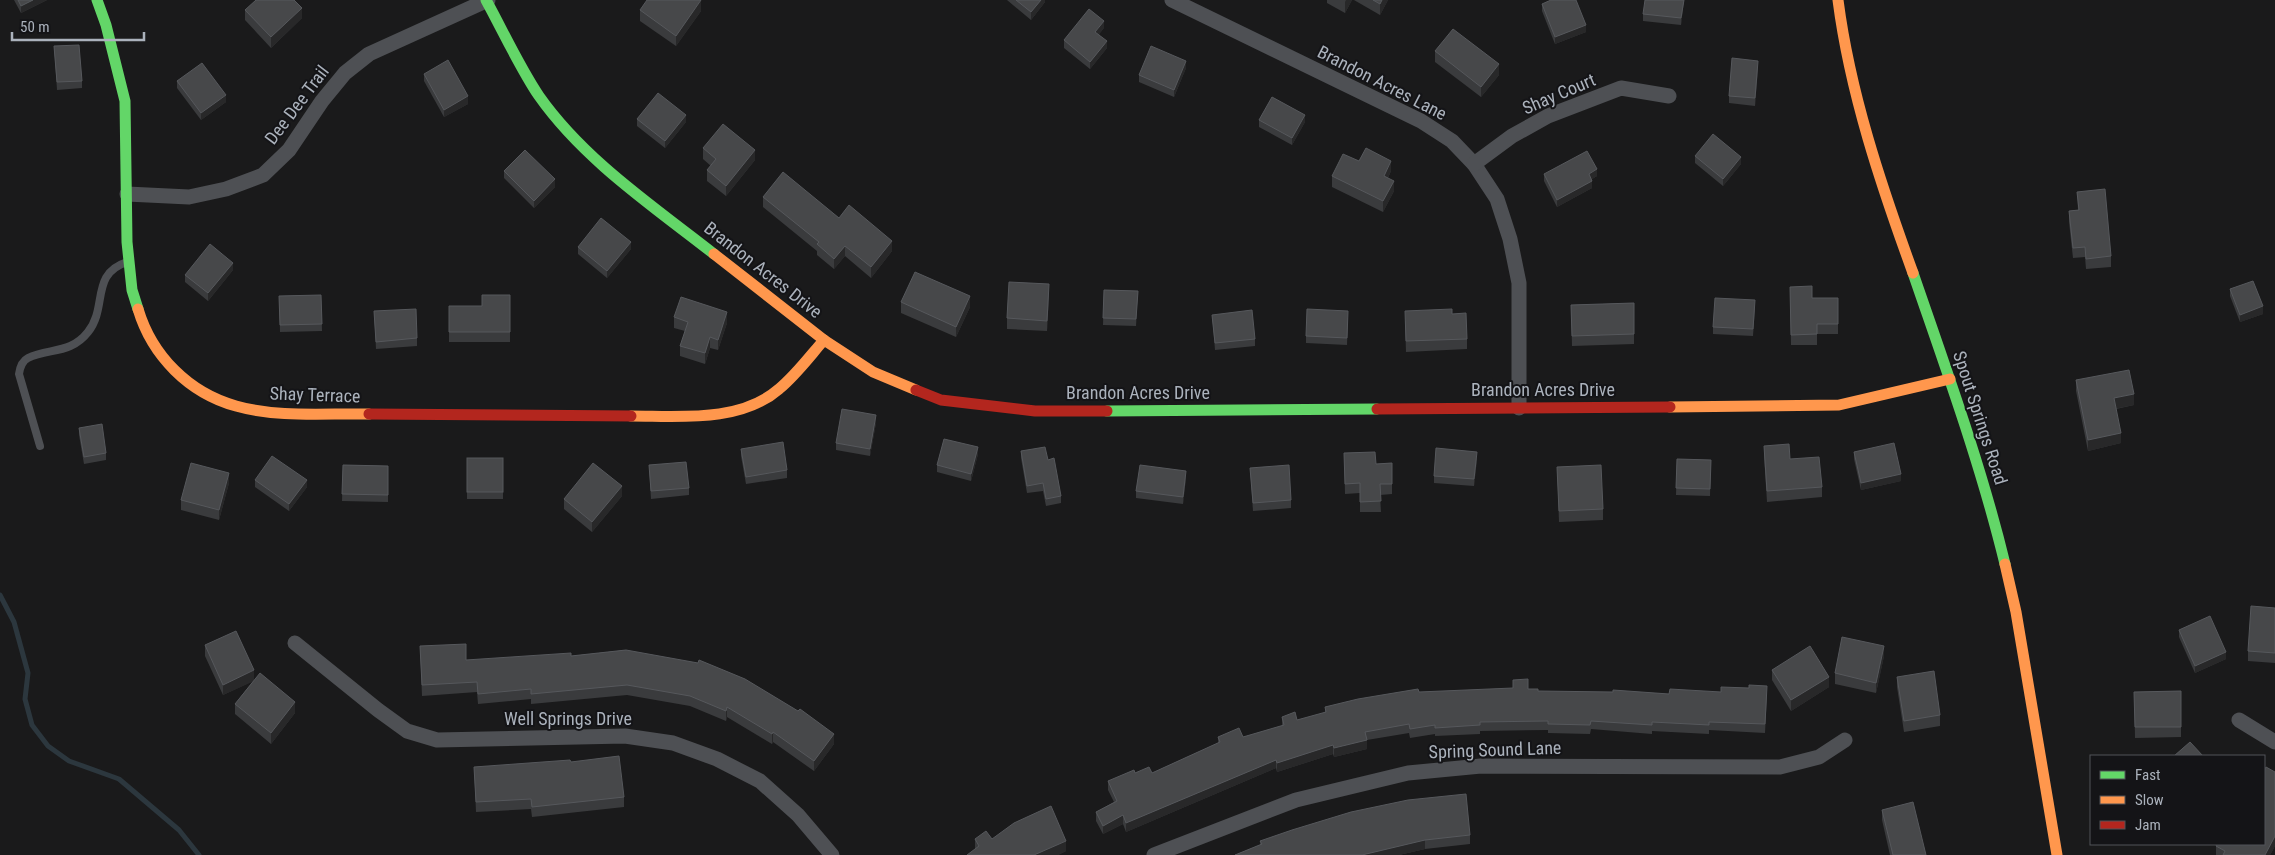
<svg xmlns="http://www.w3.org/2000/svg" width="2275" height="855" viewBox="0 0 2275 855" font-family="'Roboto Condensed',sans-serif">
	<rect width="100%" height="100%" fill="#1a1a1b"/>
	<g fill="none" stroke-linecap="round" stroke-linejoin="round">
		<path stroke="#2c373e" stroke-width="5" d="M0 595 14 622 28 673 25 699 32 725 48 746 69 761 119 779 179 830 199 855"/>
		<path stroke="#4e5054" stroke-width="8" d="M40 446 19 374C20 367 22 361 28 358 49 348 71 354 88 332 108 307 90 274 127 262"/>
		<g stroke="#4e5054" stroke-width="15">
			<path d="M1172 0 1421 121 1452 141 1474 164 1497 199 1510 239 1519 283V408"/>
			<path d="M1474 164 1512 136 1548 116 1621 88 1669 96"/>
			<path d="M127 194 189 197 226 189 263 175 289 150 322 101 345 73 369 54 488 0"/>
			<path d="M295 643 378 710 407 731 437 740 625 736 673 743 717 759 760 781 798 815 832 855"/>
			<path d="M2239 720 2275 742"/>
			<path d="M1154 855 1296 800 1408 773 1481 766 1780 767 1819 757 1845 740"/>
		</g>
		<g stroke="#63d668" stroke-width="11">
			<path d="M97 0 106 25 125 101 127 242 132 290 138 309"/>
			<path d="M486 0C503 31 520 68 539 96 584 160 653 206 714 254"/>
			<path d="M1913 273C1946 369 1981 465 2005 564"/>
			<path d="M1107 411 1377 409"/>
		</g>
		<g stroke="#ff974d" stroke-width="11">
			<path d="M1838 0C1850 93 1881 185 1913 273"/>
			<path d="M714 254 824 340 873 372 916 390"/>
			<path d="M138 309C152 356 189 393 236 406 278 418 326 413 369 414"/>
			<path d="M1670 407 1839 405 1950 379"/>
			<path d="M631 416C679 416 740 423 779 389 796 375 810 356 824 340"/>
			<path d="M2005 564 2016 612 2057 855"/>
		</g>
		<g stroke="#b3261e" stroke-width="11">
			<path d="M916 390 941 400 1035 411H1107"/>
			<path d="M1377 409 1670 407"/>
			<path d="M369 414 631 416"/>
		</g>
	</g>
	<g fill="#3a3b3d">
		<path d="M14 0H47L21 13Z"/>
		<path d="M1007 0H1045V2L1031 20Z"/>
		<path d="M1327 0H1352L1345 13 1327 3Z"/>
		<path d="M1354 0H1388L1380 15Z"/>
		<path d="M1684 0 1681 25 1643 21V14Z"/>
		<path d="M1542 4 1586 32 1555 44 1542 11Z"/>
		<path d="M245 10 302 18 271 48 245 20Z"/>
		<path d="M640 10 701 11 676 46 640 21Z"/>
		<path d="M1104 28 1099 34 1107 48 1090 69 1064 48V40Z"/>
		<path d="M54 46 82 81V88L57 90Z"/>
		<path d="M1435 51 1499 75 1481 97 1435 62Z"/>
		<path d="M1186 68 1174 97 1139 82V75Z"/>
		<path d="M1758 68 1755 106 1729 103V96Z"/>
		<path d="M424 74 468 104 444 117 424 81Z"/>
		<path d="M177 81 226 102 201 120 177 88Z"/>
		<path d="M637 119 686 122 665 148 637 126Z"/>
		<path d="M1259 120 1305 122 1292 145 1259 127Z"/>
		<path d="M703 148 755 160 726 196 707 181V170L711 166 703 159Z"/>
		<path d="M1695 156 1741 164 1723 186 1695 163Z"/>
		<path d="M1359 161 1391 171 1388 178 1394 191 1383 212 1332 187V176Z"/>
		<path d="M504 171 555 187 534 208 504 178Z"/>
		<path d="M1544 174 1597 176 1592 179V188L1557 207 1544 181Z"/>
		<path d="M2077 192 2111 256V267L2086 269 2085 257 2073 258 2069 222V211L2078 210Z"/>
		<path d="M763 197 839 218 892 251 871 278 845 256 834 269 817 255V251L763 207Z"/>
		<path d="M578 247 631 249 607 278 578 254Z"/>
		<path d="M233 270 208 301 185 282V275Z"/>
		<path d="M1790 287 1812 298H1838V334H1817V345H1791Z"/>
		<path d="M2230 289 2263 314 2240 322 2230 296Z"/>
		<path d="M1104 290 1138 291 1136 326 1103 325Z"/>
		<path d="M321 295 322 331 280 332 279 296Z"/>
		<path d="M510 295V342H449V332Z"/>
		<path d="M1049 295 1047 331 1007 329V318Z"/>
		<path d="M901 302 970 307 956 337 901 313Z"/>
		<path d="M1634 303V344L1572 346 1571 305Z"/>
		<path d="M1755 307 1753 336 1713 334V327Z"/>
		<path d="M374 311 417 338V346L376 349Z"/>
		<path d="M1212 315 1255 339V346L1215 350Z"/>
		<path d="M674 317 727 323 718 350 710 348 705 364 680 356V346L685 331 674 328Z"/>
		<path d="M1348 318 1347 345 1306 343V336Z"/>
		<path d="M1405 321 1467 339V349L1406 352Z"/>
		<path d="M2076 380 2134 405 2116 409 2121 443 2088 451 2076 391Z"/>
		<path d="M876 423 870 456 836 450V443Z"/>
		<path d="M79 428 106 453V460L84 464 79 435Z"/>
		<path d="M1764 446 1790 459 1822 487V497L1767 502 1764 456Z"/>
		<path d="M741 449 787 470V478L746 484 741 456Z"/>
		<path d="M1021 451 1048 460 1061 496V503L1046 506 1043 491 1027 493 1021 458Z"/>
		<path d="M1854 452 1901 481 1861 490 1854 459Z"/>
		<path d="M1344 453 1376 464 1392 463V494L1380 495 1381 512H1360V493L1345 494Z"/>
		<path d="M978 454 971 481 937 472V465Z"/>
		<rect x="467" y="458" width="36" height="41"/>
		<path d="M1477 459 1474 486 1434 483V476Z"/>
		<path d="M1677 459 1711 460 1710 496 1676 495Z"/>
		<path d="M343 465 388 466V502L342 501Z"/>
		<path d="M649 465 689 488V495L651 499Z"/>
		<path d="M1557 467 1603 509V520L1559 522Z"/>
		<path d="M1250 468 1291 500V508L1253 511Z"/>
		<path d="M1186 478 1183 504 1136 498V491Z"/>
		<path d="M255 480 307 487 289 511 255 487Z"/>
		<path d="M229 483 219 520 181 510V500Z"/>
		<path d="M622 496 592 532 564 509V499Z"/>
		<path d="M2275 608V663L2248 661V651Z"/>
		<path d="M2179 630 2226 659 2195 673 2179 637Z"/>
		<path d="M205 645 254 680 295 713 271 744 235 714V704L253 681 223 695 205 656Z"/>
		<path d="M420 646 466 660 571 656 626 650 834 744 814 771 773 742 772 744 727 717 726 721 690 706 627 695 531 704V699L478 704 477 692 422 696Z"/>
		<path d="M1884 656 1876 693 1835 684V673Z"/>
		<path d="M1772 670 1829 687 1791 711 1772 680Z"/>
		<path d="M1897 677 1940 715V726L1904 732 1897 687Z"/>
		<path d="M1528 689 1538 691 1669 694 1767 695 1765 733 1709 730V734L1652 731V734L1591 729 1590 734 1548 733V730L1480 731V734L1435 736V734L1410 738 1409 733 1367 740V749L1334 757 1333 754 1277 772 1276 768 1126 832 1123 824 1103 834 1096 821V812L1114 802 1108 790V781L1135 773H1152L1218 743V737H1243L1282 726V717L1297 720 1325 713V707L1419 692Z"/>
		<path d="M2181 691V737L2135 738 2134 692Z"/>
		<path d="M571 762 624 797V807L532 817 531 809 476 812 474 767Z"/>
		<path d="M2275 772V846L2270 855H2216V846Z"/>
		<path d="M1882 810 1926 855H1890L1882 820Z"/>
		<path d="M1470 835V844L1425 849 1399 855H1235L1260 845V841Z"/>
		<path d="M975 839H992L1066 851 1058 855H967L975 850Z"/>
	</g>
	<g fill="#282829">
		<path d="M33 0H47L21 13V6Z"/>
		<path d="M701 0V11L676 46V36Z"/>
		<path d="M1041 0H1045V2L1031 20V12Z"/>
		<path d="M1346 0H1352L1345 13V2Z"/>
		<path d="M1382 0H1388L1380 15V4Z"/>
		<path d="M1684 0 1681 25V18Z"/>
		<path d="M302 8V18L271 48V37Z"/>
		<path d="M1104 21V28L1095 39V32Z"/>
		<path d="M1586 25V32L1555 44V37Z"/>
		<path d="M1107 41V48L1090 69V62Z"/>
		<path d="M1186 61V68L1174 97V90Z"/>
		<path d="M1758 61V68L1755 106V98Z"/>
		<path d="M1499 64V75L1481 97V87Z"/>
		<path d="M226 95V102L201 120V113Z"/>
		<path d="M468 96V104L444 117V110Z"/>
		<path d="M686 115V122L665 148V141Z"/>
		<path d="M1305 115V122L1292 145V138Z"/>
		<path d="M755 150V160L726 196V186Z"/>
		<path d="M1741 157V164L1723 186V179Z"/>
		<path d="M1391 161V171L1384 186V176Z"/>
		<path d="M1597 169V176L1589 181V174Z"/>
		<path d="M555 179V187L534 208V201Z"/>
		<path d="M1394 181V191L1383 212V201Z"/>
		<path d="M1592 181V188L1557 207V200Z"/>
		<path d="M892 241V251L871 278V267Z"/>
		<path d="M631 242V249L607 278V271Z"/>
		<path d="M845 246V256L834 269V259Z"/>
		<path d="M233 263V270L208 301V293Z"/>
		<path d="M1049 284V295L1047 331V321Z"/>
		<path d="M970 296V307L956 337V327Z"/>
		<path d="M2263 306V314L2240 322V315Z"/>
		<path d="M727 312V323L718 350V340Z"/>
		<path d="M710 337V348L705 364V353Z"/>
		<path d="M2134 394V405L2114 409V398Z"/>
		<path d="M876 415V423L870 456V449Z"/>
		<path d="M2121 433V443L2088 451V440Z"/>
		<path d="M978 447V454L971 481V474Z"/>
		<path d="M1477 452V459L1474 486V479Z"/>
		<path d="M1186 471V478L1183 504V497Z"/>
		<path d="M229 473V483L219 520V510Z"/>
		<path d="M1901 474V481L1861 490V483Z"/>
		<path d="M307 480V487L289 511V504Z"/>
		<path d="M622 486V496L592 532V522Z"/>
		<path d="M1884 646V656L1876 693V683Z"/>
		<path d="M2226 652V659L2195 673V666Z"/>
		<path d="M254 670V681L223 695V685Z"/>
		<path d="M1829 677V687L1791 711V700Z"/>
		<path d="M295 702V713L271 744V733Z"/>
		<path d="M727 707V717L726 721V711Z"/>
		<path d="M773 732V742L772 744V734Z"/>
		<path d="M834 734V744L814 771V761Z"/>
		<path d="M1367 740V749L1334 757V748Z"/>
		<path d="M1333 745V754L1277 772V763Z"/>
		<path d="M1276 760V768L1126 832V823Z"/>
		<path d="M1123 815V824L1103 834V826Z"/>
		<path d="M2275 836V846L2270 855H2265Z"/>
		<path d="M1425 840V849L1399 855H1362Z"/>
		<path d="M1066 841V851L1058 855H1034Z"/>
	</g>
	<g fill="#47484a" stroke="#56585c">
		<path d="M18 0H33L21 6Z"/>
		<path d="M256 0H294L302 8 271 37 245 10Z"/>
		<path d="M647 0H701L676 36 640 10Z"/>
		<path d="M1016 0H1041L1031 12Z"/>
		<path d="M1373 0H1382L1380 4Z"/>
		<path d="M1551 0H1576L1586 25 1555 37 1542 4Z"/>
		<path d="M1645 0H1684L1681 18 1643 14Z"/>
		<path d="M1089 9 1104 21 1095 32 1107 41 1090 62 1064 40Z"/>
		<path d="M1453 29 1499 64 1481 87 1435 51Z"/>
		<path d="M79 45 82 81 57 82 54 46Z"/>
		<path d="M1151 46 1186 61 1174 90 1139 75Z"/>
		<path d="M1732 58 1758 61 1755 98 1729 96Z"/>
		<path d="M448 60 468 96 444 110 424 74Z"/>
		<path d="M202 63 226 95 201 113 177 81Z"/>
		<path d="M658 93 686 115 665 141 637 119Z"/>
		<path d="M1272 97 1305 115 1292 138 1259 120Z"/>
		<path d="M723 124 755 150 726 186 707 170 716 159 703 148Z"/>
		<path d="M1713 134 1741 157 1723 179 1695 156Z"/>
		<path d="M1366 148 1391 161 1384 176 1394 181 1383 201 1332 176 1343 154 1359 161Z"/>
		<path d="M525 150 555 179 534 201 504 171Z"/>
		<path d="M1587 151 1597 169 1589 174 1592 181 1557 200 1544 174Z"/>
		<path d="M783 172 839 218 849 205 892 241 871 267 845 246 834 259 817 244 819 242 763 197Z"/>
		<path d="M2105 189 2111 256 2086 259 2085 247 2073 248 2069 211 2079 210 2077 192Z"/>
		<path d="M601 218 631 242 607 271 578 247Z"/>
		<path d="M210 244 233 263 208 293 185 275Z"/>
		<path d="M915 272 970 296 956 327 901 302Z"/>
		<path d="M2253 281 2263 306 2240 315 2230 289Z"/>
		<path d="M1009 282 1049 284 1047 321 1007 318Z"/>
		<path d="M1812 286V298H1838V324H1817V334L1791 335 1790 287Z"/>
		<path d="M1104 290 1138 291 1136 319 1103 318Z"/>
		<path d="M321 295 322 324 280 325 279 296Z"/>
		<path d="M482 295H510V332H449V306H482Z"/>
		<path d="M681 297 727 312 718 340 710 337 705 353 680 346 688 322 674 317Z"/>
		<path d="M1715 298 1755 300 1753 329 1713 327Z"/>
		<path d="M1634 303V334L1572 336 1571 305Z"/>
		<path d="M416 309 417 338 376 342 374 311Z"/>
		<path d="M1307 309 1348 311 1347 338 1306 336Z"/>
		<path d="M1452 309V314L1466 313 1467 339 1406 341 1405 311Z"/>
		<path d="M1252 310 1255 339 1215 343 1212 315Z"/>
		<path d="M2129 370 2134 394 2114 398 2121 433 2088 440 2076 380Z"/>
		<path d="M842 409 876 415 870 449 836 443Z"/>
		<path d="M102 424 106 453 84 457 79 428Z"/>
		<path d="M944 439 978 447 971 474 937 465Z"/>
		<path d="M783 442 787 470 746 477 741 449Z"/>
		<path d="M1894 443 1901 474 1861 483 1854 452Z"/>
		<path d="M1789 444 1790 459 1819 457 1822 487 1767 491 1764 446Z"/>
		<path d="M1045 447 1048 460 1054 458 1061 496 1046 499 1043 483 1027 486 1021 451Z"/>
		<path d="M1436 448 1477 452 1474 479 1434 476Z"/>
		<path d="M1375 452 1376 464 1392 463V484H1380L1381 501 1360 502V483L1345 484 1344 453Z"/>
		<path d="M272 456 307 480 289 504 255 480Z"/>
		<rect x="467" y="458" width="36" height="34"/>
		<path d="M1677 459 1711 460 1710 489 1676 488Z"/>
		<path d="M686 462 689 488 651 491 649 465Z"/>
		<path d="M191 463 229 473 219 510 181 500Z"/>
		<path d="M593 463 622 486 592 522 564 499Z"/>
		<path d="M343 465 388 466V495L342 494Z"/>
		<path d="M1140 465 1186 471 1183 497 1136 491Z"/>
		<path d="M1289 465 1291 500 1253 503 1250 468Z"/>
		<path d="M1601 465 1603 509 1559 511 1557 467Z"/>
		<path d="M2251 606 2275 608V653L2248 651Z"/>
		<path d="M2210 616 2226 652 2195 666 2179 630Z"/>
		<path d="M236 631 254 670 223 685 205 645Z"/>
		<path d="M1842 637 1884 646 1876 683 1835 673Z"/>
		<path d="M466 644V660L571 653V656L626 650 698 663 699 660 745 679 798 711 800 709 834 734 814 761 773 732 772 734 727 707 726 711 690 696 627 685 531 694V689L478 694 477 682 422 685 420 646Z"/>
		<path d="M1810 646 1829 677 1791 700 1772 670Z"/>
		<path d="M1934 671 1940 715 1904 721 1897 677Z"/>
		<path d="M260 673 295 702 271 733 235 704Z"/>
		<path d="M1528 679V689H1538V691L1613 692V690L1669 694 1670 689 1721 692V687L1749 688V685L1767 686 1765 724 1709 722V725L1652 722V725L1591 721 1590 725 1548 724V721L1480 722V725L1435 728V725L1410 729 1409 724 1365 732 1367 740 1334 748 1333 745 1277 763 1276 760 1126 823 1123 815 1103 826 1096 812 1117 801 1108 781 1134 770 1135 773 1149 767 1152 773 1220 742 1218 737 1239 728 1243 737 1284 725 1282 717 1295 712 1297 720 1326 712 1325 707 1358 699 1418 689 1419 692 1513 688V680Z"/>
		<path d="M2181 691V727H2135L2134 692Z"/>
		<path d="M2190 742 2203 756H2174Z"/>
		<path d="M619 756 624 797 532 807 531 799 476 802 474 767 570 760 571 762Z"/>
		<path d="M2266 767 2275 772V836L2265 855H2223L2225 851 2216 846 2217 844H2264V771Z"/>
		<path d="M1466 794 1470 835 1425 840 1362 855H1235L1262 844 1260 841 1292 830 1351 812 1408 800Z"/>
		<path d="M1913 802 1926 855H1893L1882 810Z"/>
		<path d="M1051 806 1066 841 1034 855H967L979 846 975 839 986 831 992 839 1014 823Z"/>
	</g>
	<g text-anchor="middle" stroke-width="4" stroke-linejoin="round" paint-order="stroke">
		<g font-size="18" fill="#abb2bc" stroke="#141417">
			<text transform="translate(1382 83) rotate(27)" y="6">Brandon Acres Lane</text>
			<text transform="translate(1559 94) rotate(-23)" y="6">Shay Court</text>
			<text transform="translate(297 105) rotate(-53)" y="6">Dee Dee Trail</text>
			<text transform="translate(763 270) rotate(38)" y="6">Brandon Acres Drive</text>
			<text x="1543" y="396">Brandon Acres Drive</text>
			<text x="1138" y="399">Brandon Acres Drive</text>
			<text transform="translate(315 395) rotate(2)" y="6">Shay Terrace</text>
			<text transform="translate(1980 418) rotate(72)" y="6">Spout Springs Road</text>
			<text x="568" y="725">Well Springs Drive</text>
			<text transform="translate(1495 750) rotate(-2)" y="6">Spring Sound Lane</text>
		</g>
	</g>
	<rect x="2090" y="755" width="175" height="90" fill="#141417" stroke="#505359"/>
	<rect x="2100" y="771" width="25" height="8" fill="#63d668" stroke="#505359"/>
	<text x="2135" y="780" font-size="15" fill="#abb2bc">Fast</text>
	<rect x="2100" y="796" width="25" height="8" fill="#ff974d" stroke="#505359"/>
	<text x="2135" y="805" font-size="15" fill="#abb2bc">Slow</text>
	<rect x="2100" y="821" width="25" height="8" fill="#b3261e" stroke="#505359"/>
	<text x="2135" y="830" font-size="15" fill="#abb2bc">Jam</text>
	<path d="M12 32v8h132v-8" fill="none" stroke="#abb2bc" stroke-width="2.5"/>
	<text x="20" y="32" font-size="15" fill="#abb2bc" stroke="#141417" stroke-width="4" paint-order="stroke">50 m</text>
</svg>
